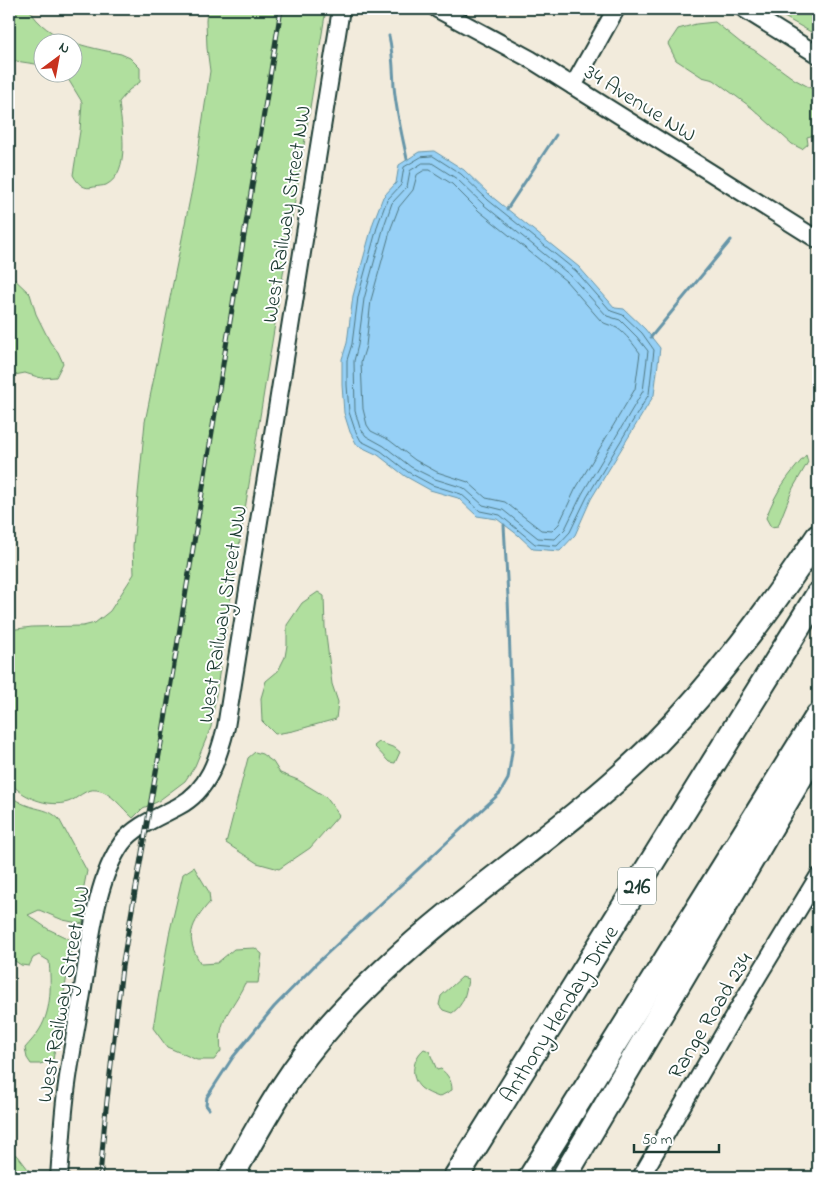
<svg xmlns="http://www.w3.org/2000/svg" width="827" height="1186" viewBox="0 0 827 1186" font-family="'Indie Flower',sans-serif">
	<rect width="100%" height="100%" fill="#f2ebdc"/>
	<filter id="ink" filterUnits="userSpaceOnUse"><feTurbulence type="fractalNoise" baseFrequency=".02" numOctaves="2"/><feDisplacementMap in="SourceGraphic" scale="10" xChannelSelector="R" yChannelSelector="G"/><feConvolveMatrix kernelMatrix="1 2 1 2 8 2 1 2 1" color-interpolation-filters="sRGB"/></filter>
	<g filter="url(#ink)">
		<g fill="#b0df9e" stroke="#688e69">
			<path d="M9 9H29C47 41 88 47 121 54L130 58 140 68V82L129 90 119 102C121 124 132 172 106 185 103 186 98 186 94 187 84 190 78 184 73 175L80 131 82 102 65 74 61 73 72 72V42H42V65L9 60Z"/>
			<path d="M207 9H326L234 577 211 727 195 766 185 781 157 802 143 808 133 818C122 808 111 792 97 790 85 788 78 799 68 802 48 808 21 797 9 781V630L32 627 83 626 95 623 110 611 134 574 133 546 145 422 194 179 210 71 207 48 206 21Z"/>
			<path d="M770 9H818V36Z"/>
			<path d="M715 22 741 43 754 50 794 79 818 92V134L807 137 808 144 802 149 792 144 752 108 714 80 702 77 676 60 668 44 678 29 696 24Z"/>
			<path d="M9 274 30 294 36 314 50 342 58 352 63 363 56 377 41 378 25 373 9 376Z"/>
			<path d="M806 455 808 462 793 488 778 526 771 527 766 518C776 491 787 477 806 455Z"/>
			<path d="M318 592 324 596 325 627 332 684 338 702 336 719 293 731 275 734 262 721 261 698 266 681 278 671 285 657 287 645V625L302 603Z"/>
			<path d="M379 742 395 748 400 752 395 763 389 762 374 746Z"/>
			<path d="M255 752 262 754 273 762 280 773 298 780 326 797 339 815 310 848 279 869 257 863 226 843 248 758Z"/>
			<path d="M9 796C15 799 20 803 26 805 39 810 49 809 59 819L87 871 84 886 83 924 63 920 39 910 28 915 48 929 69 939 72 945 53 1060 40 1064H31L27 1058 25 1048C30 1042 36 1036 40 1029 52 1009 51 983 49 961L39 955 33 958 29 966 21 965 9 957Z"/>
			<path d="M194 867 209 892 210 902C191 924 184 937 201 964L217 963 234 949 255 948 262 954 258 983H245C232 1011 217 1018 221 1051L214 1060H197L167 1047 153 1028 169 935 183 874Z"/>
			<path d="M462 977 468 979C466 993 464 1005 452 1013L443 1010 439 1005 441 996Z"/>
			<path d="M424 1049 429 1051 437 1070 441 1069C448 1075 452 1081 452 1090L439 1097C433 1095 426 1092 421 1088 409 1077 413 1058 424 1049Z"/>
			<path d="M9 1152 18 1156 34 1177H9Z"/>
		</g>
		<path fill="#96d0f6" stroke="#6695a8" d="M434 151 464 170 491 196 579 267 615 308 624 309 645 329 660 348 654 395 591 499 575 535 560 551 533 549 518 535 497 519 477 516 458 498 430 490 405 476 378 455 357 445 350 432 344 413 342 385V359L347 343 353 296 373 223 383 197 396 183 399 165 419 152Z"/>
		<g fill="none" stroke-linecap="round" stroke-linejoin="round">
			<g stroke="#4f7882" stroke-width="1">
				<path d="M433 156 461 174 488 200 576 271 611 311 623 315 642 333 654 350 649 394 587 497 570 532 557 546 535 544 500 515 480 511 461 494 432 485 408 472 381 451 361 441 355 430 349 412 347 385V360L352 344 358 297 378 224 387 200 401 185 404 167 421 157Z"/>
				<path d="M423 163H432L457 179 484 205 571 276 607 316 620 320 637 337 648 351 643 391 582 494 565 529 555 539 538 538 503 510 483 505 464 488 435 479 411 467 384 446 366 436 360 428 355 411 354 361 358 345 364 299 384 226 392 203 407 187 410 171Z"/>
				<path d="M425 170H430L452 184 479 211 566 281 601 321C606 325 612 325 617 328 626 334 634 345 640 353L635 389 575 490 559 524 552 531 541 530 505 502 486 498 468 482 437 472 415 460 389 440 371 431 367 425 363 409 361 362 366 346 371 300 391 228 399 207 413 190 417 175Z"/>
			</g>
			<g stroke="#6695a8" stroke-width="3">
				<path d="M389 36C393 53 393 69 394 86 396 111 402 135 407 159"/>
				<path d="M507 209 556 135"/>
				<path d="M651 337 731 240"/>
				<path d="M209 1109 206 1105 207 1097 233 1057 274 1007 317 963 500 793 508 779 513 745 508 597 504 525"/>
			</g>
			<g stroke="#1f3d34" stroke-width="20">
				<g id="minor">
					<path d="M437 9 530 59 818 240"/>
					<path d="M744 9 818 55"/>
					<path d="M573 86 616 9"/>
					<path d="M59 1177C61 1152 62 1127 65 1101 69 1061 78 1021 84 981 91 938 96 880 122 843 136 825 159 817 179 806 209 790 218 758 226 727L341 9"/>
					<path d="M641 1177 738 1009 818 877"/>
				</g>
			</g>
			<g stroke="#1f3d34" stroke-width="28">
				<g id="highway">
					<path d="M231 1177C248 1146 265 1115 284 1086 312 1042 350 1002 388 967 473 887 573 826 655 744 717 681 769 610 818 537"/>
					<path d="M456 1177 818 595"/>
					<path d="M531 1177 818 716"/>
					<path d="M564 1177 818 747"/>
				</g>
			</g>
			<use href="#minor" stroke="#fff" stroke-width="16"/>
			<use href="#highway" stroke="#fff" stroke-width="24"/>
			<g stroke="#1f3d34" stroke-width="5">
				<path id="rail" d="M100 1177 105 1118 122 967 164 726 281 9"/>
			</g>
			<use href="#rail" stroke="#fff" stroke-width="3" stroke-dasharray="9" stroke-linecap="butt"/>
		</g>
	</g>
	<g text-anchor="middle" stroke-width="4" stroke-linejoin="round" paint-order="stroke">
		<rect fill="#fff" stroke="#627771" stroke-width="1" x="618" y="867.5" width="38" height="37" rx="4"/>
		<g font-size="21" font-weight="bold" fill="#1f3d34">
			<text x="637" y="893">216</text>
		</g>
		<g font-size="22" fill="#1f3d34" stroke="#fff">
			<text transform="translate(641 102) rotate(32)" y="8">34 Avenue NW</text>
			<text transform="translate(285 214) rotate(-81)" y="8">West Railway Street NW</text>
			<text transform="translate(221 614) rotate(-81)" y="8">West Railway Street NW</text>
			<text transform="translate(62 994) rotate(-80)" y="8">West Railway Street NW</text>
			<text transform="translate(558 1013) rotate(-58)" y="8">Anthony Henday Drive</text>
			<text transform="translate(709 1015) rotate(-59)" y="8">Range Road 234</text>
		</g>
	</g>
	<rect width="827" height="1186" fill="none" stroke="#fff" stroke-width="30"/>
	<rect x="15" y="15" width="797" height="1156" fill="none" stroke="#1f3d34" stroke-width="2" filter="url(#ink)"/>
	<g transform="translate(58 58) rotate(32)"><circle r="24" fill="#ffffff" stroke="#a5b1ae"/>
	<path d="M0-4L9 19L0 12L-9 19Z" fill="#c8321e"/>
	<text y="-8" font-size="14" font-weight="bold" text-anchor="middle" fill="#1f3d34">N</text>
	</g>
	<path d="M634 1144v8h85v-8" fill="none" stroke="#1f3d34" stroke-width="2.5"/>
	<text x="642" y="1144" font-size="15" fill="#1f3d34" stroke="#ffffff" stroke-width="4" paint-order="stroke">50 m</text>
</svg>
